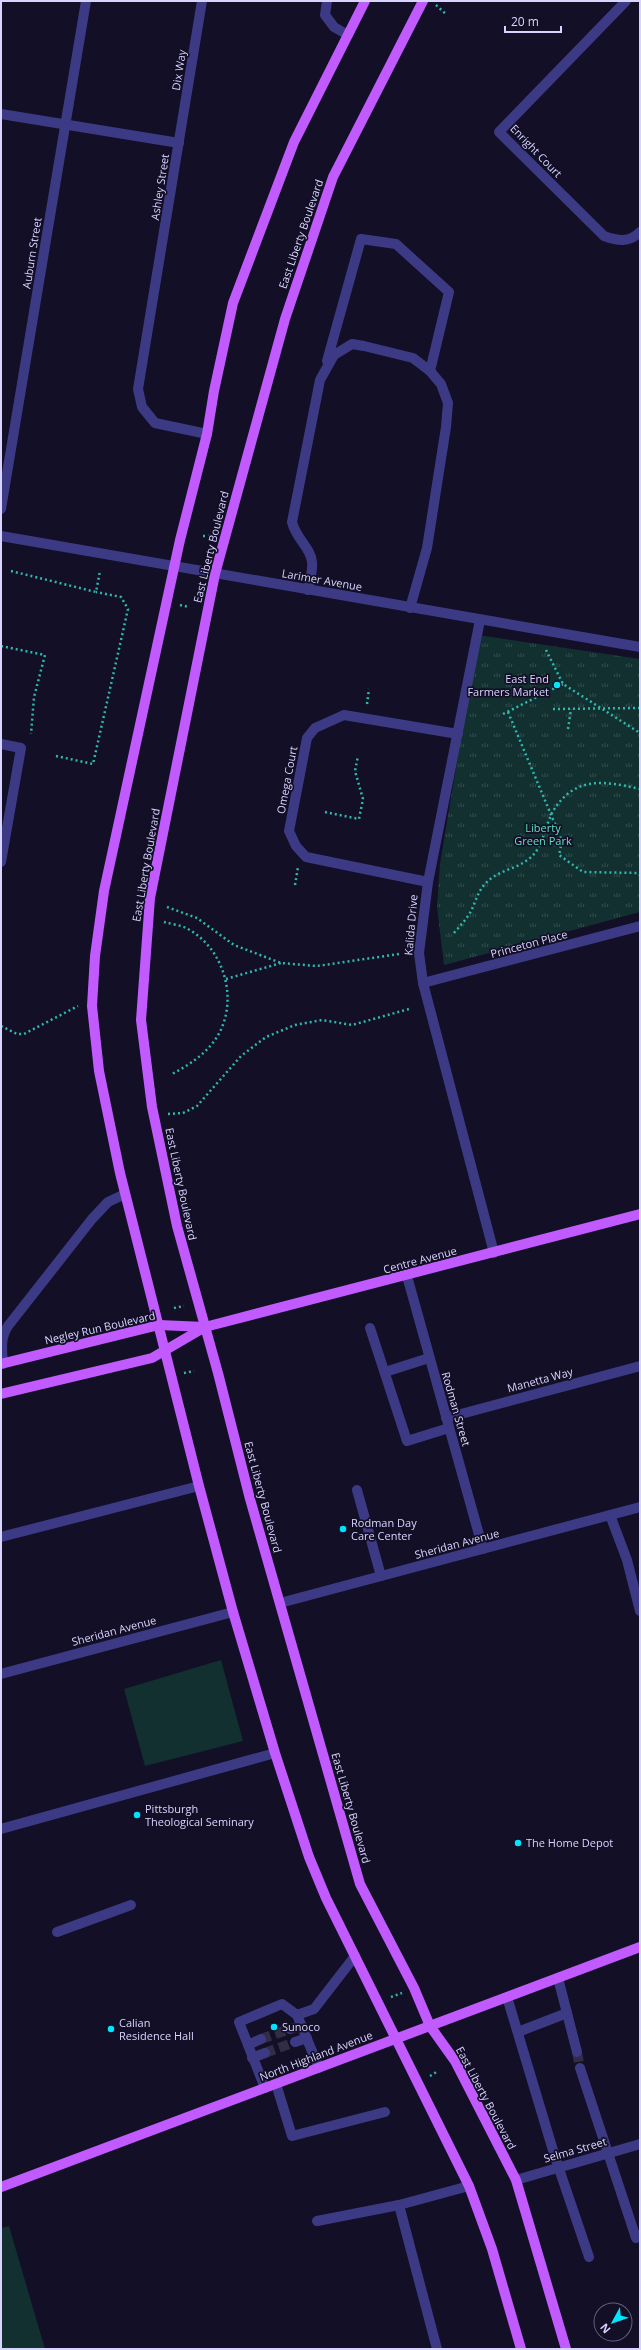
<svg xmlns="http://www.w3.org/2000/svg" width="641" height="2350" viewBox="0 0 641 2350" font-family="'Open Sans',sans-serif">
	<defs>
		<pattern id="park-tufts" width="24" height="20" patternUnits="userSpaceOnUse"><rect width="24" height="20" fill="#12302f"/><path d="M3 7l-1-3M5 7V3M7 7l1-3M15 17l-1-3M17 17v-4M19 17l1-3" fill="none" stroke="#344d4e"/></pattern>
	</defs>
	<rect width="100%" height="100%" fill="#130f26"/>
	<g fill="#12302f">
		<path d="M221 1660 243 1741 145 1766 124 1689Z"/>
		<path d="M9 2226 45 2349H1V2228Z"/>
	</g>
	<path fill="url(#park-tufts)" d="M478 635 640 659V912L444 965 437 907 440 864Z"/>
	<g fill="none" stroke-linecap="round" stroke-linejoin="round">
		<g stroke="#312d47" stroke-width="10" stroke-dasharray="10 5" stroke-linecap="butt">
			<path d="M261 2039 290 2029"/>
			<path d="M577 2052 580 2068"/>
			<path d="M265 2053 295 2042"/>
		</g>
		<g stroke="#2fb8b0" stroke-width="2.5" stroke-dasharray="2 3" stroke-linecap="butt">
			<path d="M436 5 447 15"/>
			<path d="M203 536H212"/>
			<path d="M11 571 96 592 100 571"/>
			<path d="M180 605 189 607"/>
			<path d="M1 646 45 655 34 697 31 734"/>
			<path d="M546 650 563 684 640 733"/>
			<path d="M367 704 369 689"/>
			<path d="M553 709 640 708"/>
			<path d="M508 712 562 841 559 855 583 872 640 873"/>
			<path d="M503 714 563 684"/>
			<path d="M568 729 571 709"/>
			<path d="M56 756 93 764 128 609 121 597 96 592"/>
			<path d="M325 812 359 819 363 799 355 771 358 756"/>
			<path d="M295 885 298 867"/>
			<path d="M167 907 197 918 234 945 281 963 317 966 399 954"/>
			<path d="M164 922C171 924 181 925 188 929 226 950 240 1004 215 1040 204 1055 189 1065 172 1074"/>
			<path d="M454 933C459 927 464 922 468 916 475 906 476 894 485 884 500 867 524 870 537 850 544 839 546 825 552 813 574 775 604 781 640 789"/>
			<path d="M226 979 281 963"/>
			<path d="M1 1026 17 1034H24L78 1006"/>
			<path d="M168 1114 183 1113 197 1106 241 1056 266 1037 295 1025 322 1020 352 1025 409 1009"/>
			<path d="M174 1308 184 1306"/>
			<path d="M184 1373 194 1371"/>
			<path d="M391 1997 402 1993"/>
			<path d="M430 2076 438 2071"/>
		</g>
		<g stroke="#3d3a85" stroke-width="10">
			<path d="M202 1 138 389 142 407 155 423 207 434"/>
			<path d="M327 1 325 15 334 27 348 35"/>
			<path d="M626 1 499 132 604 236C618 241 629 243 640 232"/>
			<path d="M1 114 179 143"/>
			<path d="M327 361 361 239 396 244 449 292 430 371"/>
			<path d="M1 509 86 1"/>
			<path d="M1 536 640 647"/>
			<path d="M308 590C310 581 313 570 312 562 311 548 296 539 292 522L320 380 334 355 352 344 364 346 413 358 430 371 441 384 448 403 446 427 427 548 410 608"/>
			<path d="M480 620 428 882 419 953 423 983 494 1253"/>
			<path d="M1 744 21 748 1 862"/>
			<path d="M428 882 306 857 296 846 289 831 307 738 315 728 344 715 458 734"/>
			<path d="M423 983 640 926"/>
			<path d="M407 1276 483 1549"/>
			<path d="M370 1328 407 1441 449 1428"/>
			<path d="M3 1364C2 1350 0 1338 8 1326L92 1219 108 1202 125 1194"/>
			<path d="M385 1372 429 1358"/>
			<path d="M446 1418 640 1366"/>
			<path d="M357 1490 381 1576"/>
			<path d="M610 1515 627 1560 640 1611"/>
			<path d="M1 1537 199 1486"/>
			<path d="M280 1603 640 1507"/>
			<path d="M1 1674 233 1612"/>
			<path d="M1 1829 275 1753"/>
			<path d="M57 1932 131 1905"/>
			<path d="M558 1978 577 2052"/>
			<path d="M507 1997 555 2157 589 2257"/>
			<path d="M290 2029 302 2026"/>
			<path d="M518 2032 567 2013"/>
			<path d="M295 2042 307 2038"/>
			<path d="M248 2045 261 2039"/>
			<path d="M252 2058 265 2053"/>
			<path d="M319 2068 297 2015 314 2009 355 1956"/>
			<path d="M580 2068 636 2238"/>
			<path d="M276 2084 292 2136 385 2112"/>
			<path d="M265 2088 239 2022 282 2004 297 2015"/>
			<path d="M516 2180 640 2144"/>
			<path d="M399 2205 437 2349"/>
			<path d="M317 2221 399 2205 469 2186"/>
		</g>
		<g stroke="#c25bff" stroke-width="10">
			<path d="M365 1 294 142 233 303 214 391 207 434 180 540 104 891 95 956 92 1006 99 1071 120 1173 199 1486 233 1612 275 1753 309 1857 326 1898 469 2186 492 2249 521 2349"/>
			<path d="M423 1 333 177 285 319 215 574 150 898 141 1020 152 1107 177 1226 218 1373 250 1499 360 1884 414 1988 430 2026 455 2061 516 2180 566 2349"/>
			<path d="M1 1364 159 1325 205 1327"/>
			<path d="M1 1394 152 1358 205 1327 640 1214"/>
			<path d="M1 2187 640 1947"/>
		</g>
	</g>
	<g fill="#00e5ff" stroke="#130f26" stroke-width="1.5">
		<circle cx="557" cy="685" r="4"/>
		<circle cx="343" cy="1529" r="4"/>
		<circle cx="137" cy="1815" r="4"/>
		<circle cx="518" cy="1843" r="4"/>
		<circle cx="274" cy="2027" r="4"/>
		<circle cx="111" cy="2029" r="4"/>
	</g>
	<g text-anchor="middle" stroke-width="3.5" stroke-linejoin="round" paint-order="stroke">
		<g font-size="11" fill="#d9d4ff" stroke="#130f26">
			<text transform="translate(179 70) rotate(-81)" y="4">Dix Way</text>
			<text transform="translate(536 151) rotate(46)" y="4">Enright Court</text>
			<text transform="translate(160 187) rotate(-81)" y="4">Ashley Street</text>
			<text transform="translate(301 234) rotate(-71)" y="4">East Liberty Boulevard</text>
			<text transform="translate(32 253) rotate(-81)" y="4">Auburn Street</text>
			<text transform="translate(211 547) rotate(-76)" y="4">East Liberty Boulevard</text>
			<text transform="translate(322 580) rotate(10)" y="4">Larimer Avenue</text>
			<text transform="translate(287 780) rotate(-79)" y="4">Omega Court</text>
			<text transform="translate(146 865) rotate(-80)" y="4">East Liberty Boulevard</text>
			<text transform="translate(411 925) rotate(-85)" y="4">Kalida Drive</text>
			<text transform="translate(529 944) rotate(-15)" y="4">Princeton Place</text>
			<text transform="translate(181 1184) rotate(78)" y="4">East Liberty Boulevard</text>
			<text transform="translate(420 1260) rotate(-15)" y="4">Centre Avenue</text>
			<text transform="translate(100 1328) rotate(-13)" y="4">Negley Run Boulevard</text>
			<text transform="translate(540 1380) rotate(-15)" y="4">Manetta Way</text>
			<text transform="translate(456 1409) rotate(74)" y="4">Rodman Street</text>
			<text transform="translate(263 1497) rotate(75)" y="4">East Liberty Boulevard</text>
			<text transform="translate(457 1544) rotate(-15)" y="4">Sheridan Avenue</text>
			<text transform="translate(114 1631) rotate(-15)" y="4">Sheridan Avenue</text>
			<text transform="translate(351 1808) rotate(74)" y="4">East Liberty Boulevard</text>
			<text transform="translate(316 2056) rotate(-21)" y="4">North Highland Avenue</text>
			<text transform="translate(486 2098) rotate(62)" y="4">East Liberty Boulevard</text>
			<text transform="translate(575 2150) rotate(-16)" y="4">Selma Street</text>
		</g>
		<g font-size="11" fill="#d9d4ff" stroke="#130f26" text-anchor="start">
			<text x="549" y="683" text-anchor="end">East End<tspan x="549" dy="13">Farmers Market</tspan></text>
			<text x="351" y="1527">Rodman Day<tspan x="351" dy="13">Care Center</tspan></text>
			<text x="145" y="1813">Pittsburgh<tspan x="145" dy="13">Theological Seminary</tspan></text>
			<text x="526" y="1847">The Home Depot</text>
			<text x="119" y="2027">Calian<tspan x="119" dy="13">Residence Hall</tspan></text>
			<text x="282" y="2031">Sunoco</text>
		</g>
		<g font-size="11" fill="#5fe0c0" stroke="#130f26">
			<text x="543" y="832">Liberty<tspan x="543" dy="13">Green Park</tspan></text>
		</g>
	</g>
	<rect width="641" height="2350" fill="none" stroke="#d9d4ff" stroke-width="4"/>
	<g transform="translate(613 2322) rotate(230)"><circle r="19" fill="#130f26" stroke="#625e7d"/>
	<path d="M0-3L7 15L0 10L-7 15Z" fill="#00e5ff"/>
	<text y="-6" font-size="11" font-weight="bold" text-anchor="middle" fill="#d9d4ff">N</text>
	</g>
	<path d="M505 26v6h56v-6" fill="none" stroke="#d9d4ff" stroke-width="2"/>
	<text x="511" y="26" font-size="12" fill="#d9d4ff" stroke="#130f26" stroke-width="3" paint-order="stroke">20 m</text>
</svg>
